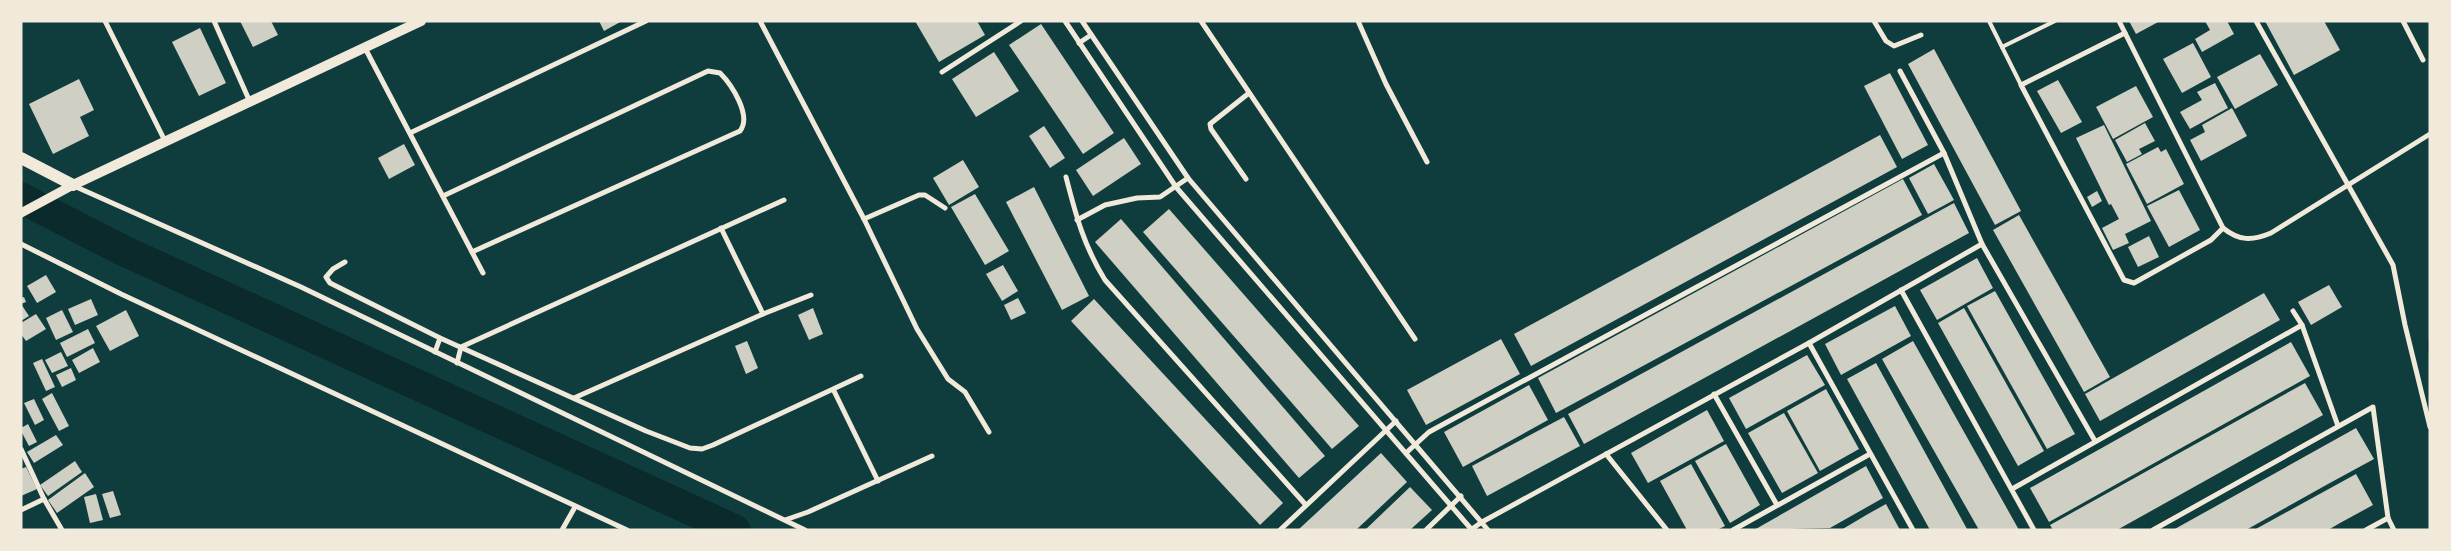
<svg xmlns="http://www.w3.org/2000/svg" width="2451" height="551" viewBox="0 0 2451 551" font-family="Ubuntu,sans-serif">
	<rect width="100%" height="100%" fill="#0f3d3e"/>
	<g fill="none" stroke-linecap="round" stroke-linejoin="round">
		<path stroke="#0a2a2b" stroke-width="5" d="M2430 343V351"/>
		<path stroke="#0a2a2b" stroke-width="31" d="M21 198 122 250 735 530"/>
	</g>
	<g fill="#cfcfc3">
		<path d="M240 21H271L278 35 253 47Z"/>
		<path d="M599 21H622L604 31Z"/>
		<path d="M915 21H977L985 35 939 62Z"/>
		<path d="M2129 21H2160L2136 34Z"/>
		<path d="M2205 21H2227L2234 34 2202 52 2195 39 2210 30Z"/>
		<path d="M2265 21H2324L2340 50 2294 75Z"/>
		<path d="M1041 24 1114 133 1083 154 1009 45Z"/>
		<path d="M200 28 226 83 199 96 172 42Z"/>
		<path d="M2193 43 2211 77 2182 93 2163 59Z"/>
		<path d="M1934 49 2021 211 1995 225 1908 64Z"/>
		<path d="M994 52 1019 91 976 117 952 79Z"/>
		<path d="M2260 54 2278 85 2235 109 2217 77Z"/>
		<path d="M1890 73 1928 145 1902 159 1864 86Z"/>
		<path d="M79 79 94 110 80 117 89 136 53 154 29 104Z"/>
		<path d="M2058 80 2082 122 2061 133 2037 91Z"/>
		<path d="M2215 83 2228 108 2190 129 2180 112 2202 100 2197 92Z"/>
		<path d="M2136 86 2153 117 2113 139 2096 107Z"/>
		<path d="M2232 108 2247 136 2201 161 2190 140 2205 132 2202 125Z"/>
		<path d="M2145 123 2155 141 2139 149 2142 154 2127 162 2115 140Z"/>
		<path d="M2104 125 2151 221 2125 234 2129 243 2113 250 2102 228 2119 219 2111 204 2109 205 2076 138Z"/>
		<path d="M1044 126 1065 158 1050 168 1029 136Z"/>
		<path d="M1880 135 1897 167 1531 366 1514 334Z"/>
		<path d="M1124 138 1141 164 1093 196 1076 170Z"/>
		<path d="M404 144 415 165 389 179 378 158Z"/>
		<path d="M2158 147 2161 152 2166 149 2184 184 2147 204 2126 164Z"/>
		<path d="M963 160 979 187 949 205 933 178Z"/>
		<path d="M1934 164 1954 200 1928 214 1909 178Z"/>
		<path d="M1903 179 1922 215 1556 413 1538 378Z"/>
		<path d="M1034 187 1089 296 1062 310 1006 202Z"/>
		<path d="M2179 190 2200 230 2169 247 2147 206Z"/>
		<path d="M2097 191 2102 201 2092 207 2087 197Z"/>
		<path d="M975 194 1009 251 985 265 951 207Z"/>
		<path d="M1954 203 1969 233 1584 444 1568 414Z"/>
		<path d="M1169 209 1359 426 1332 449 1143 232Z"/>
		<path d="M2019 215 2110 377 2084 392 1993 230Z"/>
		<path d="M1121 219 1325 456 1299 478 1095 242Z"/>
		<path d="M2149 236 2159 257 2138 267 2128 247Z"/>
		<path d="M1977 258 1993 288 1937 320 1920 290Z"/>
		<path d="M1003 265 1018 291 1002 301 986 274Z"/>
		<path d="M46 275 56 292 37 303 27 286Z"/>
		<path d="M2329 285 2342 307 2311 325 2298 302Z"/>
		<path d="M1995 291 2075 434 2047 449 1967 306Z"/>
		<path d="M2264 293 2280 320 2100 421 2085 394Z"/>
		<path d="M24 297 26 302 21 304 29 316 21 321V298Z"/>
		<path d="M1018 298 1026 313 1011 320 1004 305Z"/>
		<path d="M91 299 98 315 75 325 68 309Z"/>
		<path d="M1094 299 1283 503 1260 525 1071 321Z"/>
		<path d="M1895 306 1911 336 1841 375 1825 344Z"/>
		<path d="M813 308 823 334 809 340 798 315Z"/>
		<path d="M1964 308 2044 451 2018 466 1938 323Z"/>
		<path d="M62 310 73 332 56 340 46 318Z"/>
		<path d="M126 310 139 336 110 351 96 326Z"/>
		<path d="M36 314 46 329 26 341 21 334V323Z"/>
		<path d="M88 329 95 343 67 357 60 343Z"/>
		<path d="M1501 339 1520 374 1426 425 1407 390Z"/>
		<path d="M747 341 758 368 746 374 735 346Z"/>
		<path d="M1913 341 1922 357 2019 530H1979L1900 391 1882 359Z"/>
		<path d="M2291 342 2310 376 2049 522 2030 488Z"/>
		<path d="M93 348 100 362 79 373 72 360Z"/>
		<path d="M61 352 68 366 52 373 45 360Z"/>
		<path d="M1807 355 1825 385 1746 429 1729 398Z"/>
		<path d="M42 359 55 387 46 391 33 363Z"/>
		<path d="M1876 363 1967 529 1965 530H1930L1847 379Z"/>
		<path d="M71 368 76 380 62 387 56 375Z"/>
		<path d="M2305 383 2323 415 2117 530H2053L2050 525Z"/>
		<path d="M1529 385 1548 420 1463 467 1444 432Z"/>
		<path d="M1826 389 1859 449 1820 471 1787 411Z"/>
		<path d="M52 393 69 426 59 431 42 399Z"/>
		<path d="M34 399 44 420 35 425 24 403Z"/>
		<path d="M1707 410 1724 441 1648 483 1631 453Z"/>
		<path d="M1784 413 1818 473 1782 493 1748 433Z"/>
		<path d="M1564 417 1580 446 1487 496 1472 466Z"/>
		<path d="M28 424 37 442 29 446 21 431V428Z"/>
		<path d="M2356 428 2374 459 2328 484 2246 530H2173Z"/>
		<path d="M56 435 63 445 34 463 27 452Z"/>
		<path d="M1726 444 1760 505 1730 523 1695 461Z"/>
		<path d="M1381 453 1407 482 1372 515 1356 530H1298Z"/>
		<path d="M75 461 82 472 48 496 40 485Z"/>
		<path d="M1691 464 1725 526 1717 530H1687L1660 481Z"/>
		<path d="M1866 466 1883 498 1830 528 1754 530Z"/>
		<path d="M26 467 37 489 21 496V469Z"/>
		<path d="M85 473 94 487 57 513 48 500Z"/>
		<path d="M2356 474 2373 505 2340 523 2328 530H2254Z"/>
		<path d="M1410 487 1432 510 1410 530H1365Z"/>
		<path d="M113 491 121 515 110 518 102 494Z"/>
		<path d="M96 494 103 520 90 523 84 497Z"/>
		<path d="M1886 504 1900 530H1841L1868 514Z"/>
	</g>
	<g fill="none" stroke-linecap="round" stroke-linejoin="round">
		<g stroke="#f1e9da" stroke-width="4">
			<path d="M1989 21 2002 47 2055 21"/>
			<path d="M2002 47 2021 85"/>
		</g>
		<g stroke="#f1e9da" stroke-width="5">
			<path d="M105 21 165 141"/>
			<path d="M214 21 250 102"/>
			<path d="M760 21 864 219 917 329 948 379 965 392 989 432"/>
			<path d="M1065 21 1176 187 1472 530"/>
			<path d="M1082 21 1188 178 1488 530"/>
			<path d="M1201 21 1415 339"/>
			<path d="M1358 21 1386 84 1427 162"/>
			<path d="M1874 21 1886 41 1894 46 1921 35"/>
			<path d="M2119 21 2223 228C2239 241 2252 241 2271 233L2430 134"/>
			<path d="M2256 21 2393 265 2405 325 2430 427"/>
			<path d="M2403 21 2423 60"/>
			<path d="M2125 33 2021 85 2124 280 2134 283 2211 240 2223 228"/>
			<path d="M1079 43 1091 35"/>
			<path d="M365 48 483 273"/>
			<path d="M1900 71 1944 153 1982 244 2095 441"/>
			<path d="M942 72 1021 21"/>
			<path d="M410 133 646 21"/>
			<path d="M1066 177C1076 216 1084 246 1105 280L1305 504"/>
			<path d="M1246 179 1211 129 1210 124 1249 93"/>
			<path d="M74 186 301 287 805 530"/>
			<path d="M443 196 708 71 720 73C732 85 752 116 740 131L472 252"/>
			<path d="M864 219 919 195H925L945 208"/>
			<path d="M1077 220 1105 205 1137 198 1160 197 1188 178"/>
			<path d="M721 228 763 314"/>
			<path d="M21 244 121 294 627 530"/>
			<path d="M345 262 333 269 326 277 330 283 440 338 646 431 690 448 702 449 713 445 861 376"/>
			<path d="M1901 290 2034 530"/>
			<path d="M2293 311 2302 325 2338 426"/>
			<path d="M1809 343 1913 530"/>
			<path d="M435 352 440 338"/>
			<path d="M457 363 461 347 784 200"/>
			<path d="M834 391 878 481"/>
			<path d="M1714 394 1777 505"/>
			<path d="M574 398 763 314 811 295"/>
			<path d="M21 449 44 499 62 530"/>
			<path d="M1406 453 1429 432 1944 153"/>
			<path d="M1606 454 1667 530"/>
			<path d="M2012 489 2302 325"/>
			<path d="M21 510 44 499"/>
			<path d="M785 520 808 512 932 456"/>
			<path d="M1472 529 1482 522 1809 343 1982 244"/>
			<path d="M562 530 575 507"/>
			<path d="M1280 530 1396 421"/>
			<path d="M1426 530 1461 496"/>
			<path d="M1733 530 1870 454"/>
			<path d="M2153 530 2373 407 2388 518 2394 530"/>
			<path d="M2366 530 2388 518"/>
		</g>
		<path stroke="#f1e9da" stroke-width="9" d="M21 213 73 185"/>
		<path stroke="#f1e9da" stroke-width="10" d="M73 185 421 21"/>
		<path stroke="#f1e9da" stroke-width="12" d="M21 158 73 185"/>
	</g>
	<rect width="2451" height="551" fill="none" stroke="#f1e9da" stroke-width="45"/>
</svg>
